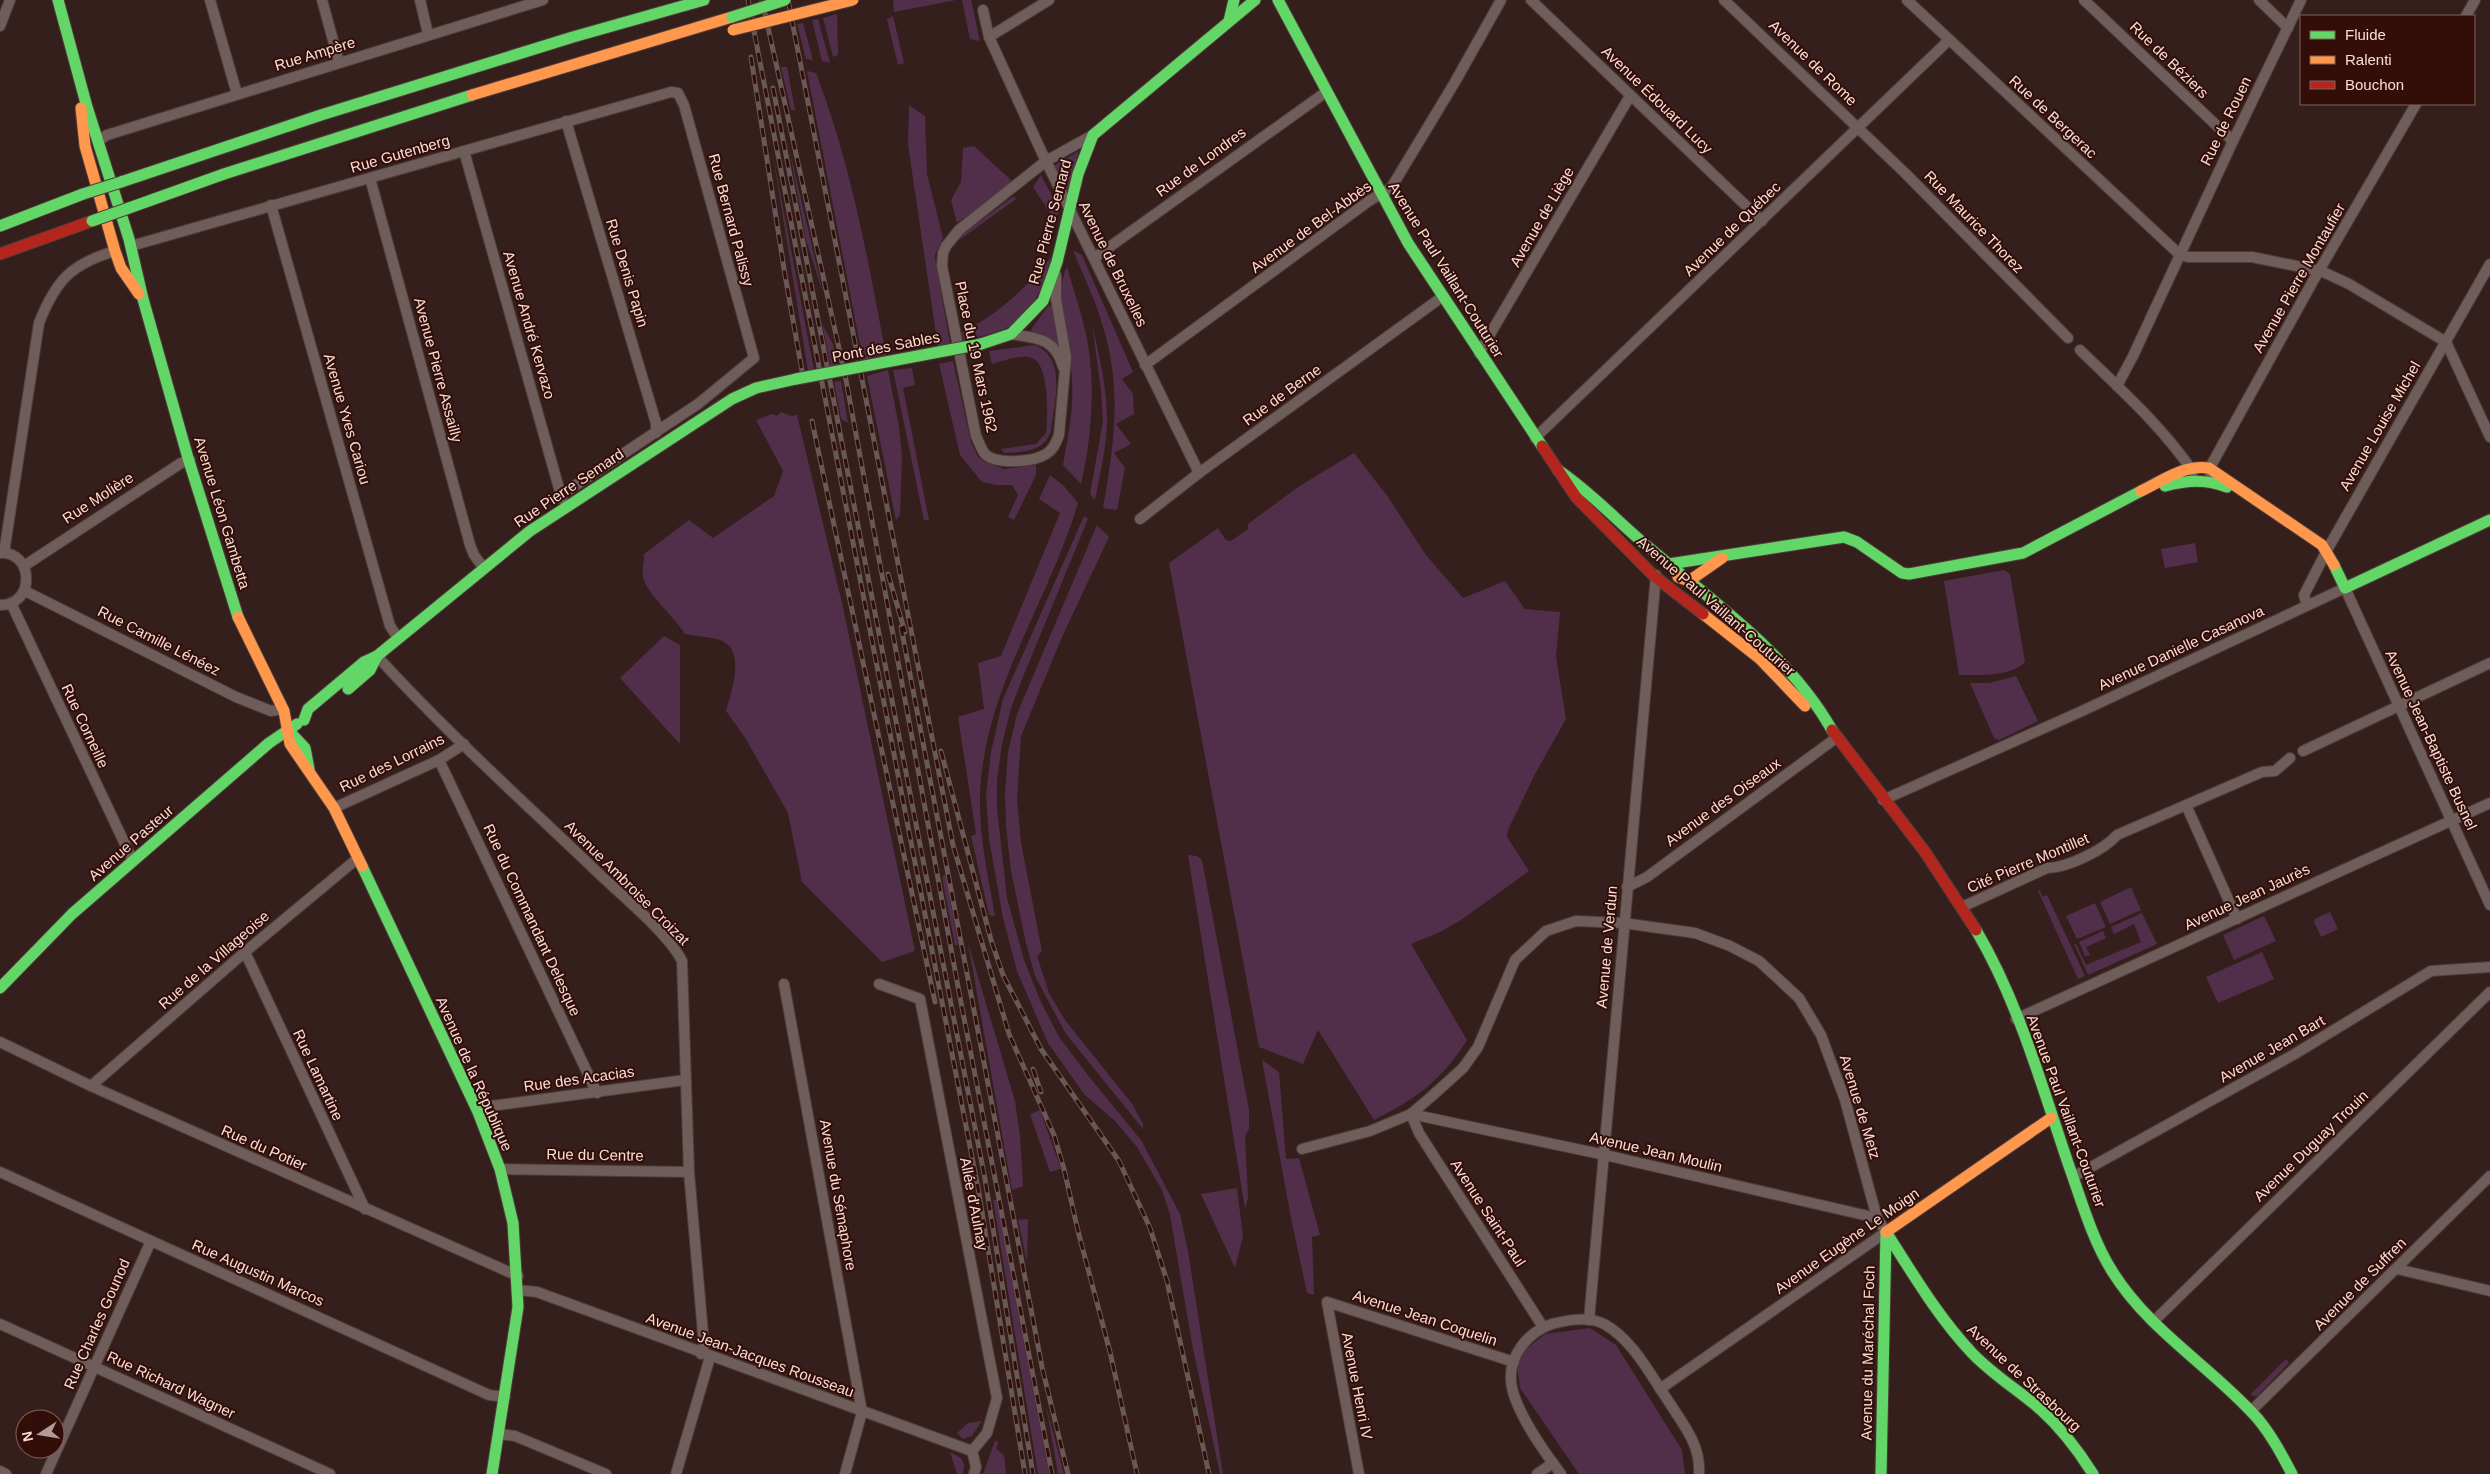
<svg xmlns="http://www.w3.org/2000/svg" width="2490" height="1474" viewBox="0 0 2490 1474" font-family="Arial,sans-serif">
	<rect width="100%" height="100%" fill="#341f1c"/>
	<g fill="#512f4a">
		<path d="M895 0H956L894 12 893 1Z"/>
		<path d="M962 0H971L980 41 970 39Z"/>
		<path d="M837 14 838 55 833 57 823 18Z"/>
		<path d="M893 16 904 63 898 65 887 19Z"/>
		<path d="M818 19 830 63 822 61 812 20Z"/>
		<path d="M803 23 813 60 806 59 797 24Z"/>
		<path d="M781 67H787L795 110H791Z"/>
		<path d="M807 71 816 73C851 164 868 260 886 355L863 360Z"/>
		<path d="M909 105 925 116 927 174 943 238 935 255 936 265 950 343 938 347 908 145Z"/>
		<path d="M974 146 1014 183 957 223 951 200 961 182 963 148Z"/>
		<path d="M789 148 823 293 806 240Z"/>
		<path d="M772 150 814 370 808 371Z"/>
		<path d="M1079 151 1068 194 1053 166Z"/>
		<path d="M1041 175 1060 211 1054 219 1033 187Z"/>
		<path d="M1014 196 1016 199 959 240 956 239Z"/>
		<path d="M1073 250 1082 255 1133 372 1122 379 1133 394 1134 414 1116 424 1131 444 1114 453 1125 468 1117 510 1103 508C1115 439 1123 383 1099 314 1092 292 1081 271 1073 250Z"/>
		<path d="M1052 256C1046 275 1036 305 1022 318 1007 332 983 335 964 341L962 332C998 315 1027 287 1052 256Z"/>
		<path d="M1067 267C1073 289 1081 311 1086 334 1096 379 1092 439 1081 484L1063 465C1068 437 1074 409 1072 380 1071 346 1052 297 1067 267Z"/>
		<path d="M1049 305 1053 306 1061 354C1053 340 1048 333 1031 332L1032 328Z"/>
		<path d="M822 324 833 344 838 367 831 368Z"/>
		<path d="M1092 324C1099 355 1107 387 1107 419 1107 446 1100 473 1095 500L1090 494 1103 421 1101 391Z"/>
		<path d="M1034 345C1068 357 1054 403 1051 431 1044 452 1023 452 1004 453L1001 449 1036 444 1046 433C1048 418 1049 367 1034 359 1024 353 1003 361 992 364L989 351Z"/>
		<path d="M953 361 971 442 978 457 985 462 1004 469 1036 465V475L1014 520 1008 517 1018 495 1012 485H996L982 482 960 455 939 364Z"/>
		<path d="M912 368 915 385 903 388 929 520H924L893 370Z"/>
		<path d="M888 370 899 427 902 456 900 515 896 520 867 376Z"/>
		<path d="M841 381 848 423 841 419 834 382Z"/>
		<path d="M781 412 791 416 797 415 842 603 915 951 882 962 802 882 788 813 744 736 726 711C731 692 747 650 720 640 709 637 696 636 685 634 676 619 645 591 643 577 642 570 644 561 644 554L689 520 713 538 774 496 783 471 756 420 772 414 777 416Z"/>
		<path d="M1354 453 1388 497 1426 555 1463 598 1505 581 1525 609 1560 612 1556 657 1566 719 1535 774 1508 830 1507 837 1529 871 1461 920 1440 932 1411 944 1467 1040C1442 1080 1416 1099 1374 1120L1318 1030 1303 1064 1259 1047 1169 563 1218 528 1226 540 1231 541 1248 529V524L1298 487Z"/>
		<path d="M1050 475 1063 485 1078 503C1049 602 983 690 980 796 979 836 988 876 995 916L989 915 971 836 976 834 958 717 984 709 978 663 1001 656 1060 513 1039 499Z"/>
		<path d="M1084 516 1088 519 1023 677 1011 708 1002 744 997 780V809L1007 898 1024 960 1040 1000 1059 1037 1091 1079 1141 1140 1180 1214 1188 1251 1223 1474H1220L1192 1344 1170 1215 1162 1190 1137 1147 1115 1121 1084 1094 1048 1043 1017 971 1003 918 989 839 986 795 991 752 1003 699Z"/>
		<path d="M1097 525 1109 537 1062 637 1021 736 1017 799 1021 843 1042 951 1037 956 1049 993 1065 1020 1133 1105 1143 1124V1129L1066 1034 1035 976 1026 943 1011 871 1006 826 1005 794 1008 752 1017 714Z"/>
		<path d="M2195 543 2198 562 2165 568 2161 549Z"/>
		<path d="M2004 570 2010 574 2025 662C2011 677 1978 675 1959 675L1944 581Z"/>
		<path d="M664 636 680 645V744L620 678Z"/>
		<path d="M2016 676 2038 721 1999 740 1994 738 1970 683H1989Z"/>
		<path d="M1188 855 1197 856 1202 860 1249 1110V1129L1245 1136 1248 1198 1245 1209Z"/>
		<path d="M946 874 958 945H955L942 877Z"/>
		<path d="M2131 887 2141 910 2110 924 2100 902Z"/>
		<path d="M2039 890 2043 897 2047 895 2085 976 2078 979 2038 891Z"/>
		<path d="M2095 903 2106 927 2077 939 2066 916Z"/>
		<path d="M2330 912 2338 929 2321 937 2314 922 2316 918Z"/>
		<path d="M2142 913 2157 944 2088 975 2074 944H2076L2086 965 2141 942 2134 924 2114 934 2111 927Z"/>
		<path d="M2264 916 2276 941 2234 960 2223 935Z"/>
		<path d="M2103 931 2106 938 2086 947 2090 955 2085 956 2079 942Z"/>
		<path d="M968 943 1015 1101 1020 1136 1023 1186 1012 1190Z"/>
		<path d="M2262 952 2274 979 2218 1003 2206 977Z"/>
		<path d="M1262 1060 1279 1072 1286 1159 1299 1158 1320 1235 1312 1237 1314 1295 1307 1293 1291 1218Z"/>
		<path d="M1040 1110 1061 1169 1050 1172 1030 1114Z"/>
		<path d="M1237 1188 1243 1236 1235 1268 1201 1194Z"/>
		<path d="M993 1200H997L1049 1474H1038Z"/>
		<path d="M1028 1219 1027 1262 1018 1220Z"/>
		<path d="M1590 1328 1616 1345 1682 1450 1685 1474H1579L1520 1388 1517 1366 1525 1350 1545 1334Z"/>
		<path d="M2286 1359 2289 1363 2257 1396H2252L2251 1394Z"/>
		<path d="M1046 1405 1064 1474H1058Z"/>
		<path d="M982 1421 972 1436 963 1439 957 1433 968 1423Z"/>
		<path d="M995 1441 998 1442 996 1449 1004 1455 1006 1474H983Z"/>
		<path d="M950 1452 961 1458 964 1464 963 1474H957Z"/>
	</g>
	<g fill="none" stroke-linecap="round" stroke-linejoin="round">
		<g stroke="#4f3d3a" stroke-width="12">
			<g id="street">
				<path d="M210 0 237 94"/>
				<path d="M322 0 339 62"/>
				<path d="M420 0 428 34"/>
				<path d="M1531 0 1762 221"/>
				<path d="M1724 0 1905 173 2068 338"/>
				<path d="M1907 0 2180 255 2188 257H2252L2321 271 2349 284 2446 342 2490 437"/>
				<path d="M2084 0 2233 141"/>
				<path d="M2259 0 2288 28"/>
				<path d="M983 10 989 37 1043 155 1199 473"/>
				<path d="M2466 16 2475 0"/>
				<path d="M0 26 10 0"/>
				<path d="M989 37 1049 0"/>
				<path d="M566 121 656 423V433"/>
				<path d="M98 141 107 135 543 0"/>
				<path d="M464 151 562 499"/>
				<path d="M370 178 470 545 474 555 483 567"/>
				<path d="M271 205 390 626 398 638"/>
				<path d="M131 246 671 92 678 93 684 105 754 358 698 404 561 495"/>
				<path d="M1094 258 1326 92"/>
				<path d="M1056 275V299L1066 357 1059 435C1056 443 1053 450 1046 454 1034 462 996 465 985 454 981 449 979 442 976 436L942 266 943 253 946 246 959 230 1046 161 1093 135"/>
				<path d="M1011 334C1037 338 1055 338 1063 367"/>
				<path d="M2080 350C2119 388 2163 427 2193 472"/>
				<path d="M1479 353 1630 96"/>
				<path d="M1145 365 1369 201 1391 188 1455 82 1501 0"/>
				<path d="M2117 386 2133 356 2233 141 2301 0"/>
				<path d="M1535 438 1949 40"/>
				<path d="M2210 473 2209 468 2213 462 2313 281 2416 104"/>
				<path d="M1140 519 1199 473 1442 297"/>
				<path d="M0 553C35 551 35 606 0 605"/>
				<path d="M4 553 39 323C56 280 71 264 115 251"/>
				<path d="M24 566 181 463 190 460"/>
				<path d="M25 591 236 697 271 711 282 709"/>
				<path d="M11 603 133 861"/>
				<path d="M2307 605 2304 595 2327 550 2490 264"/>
				<path d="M377 656C446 732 522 800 596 871 619 893 669 934 682 961L689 1172 704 1345 701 1354"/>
				<path d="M2303 751 2490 663"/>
				<path d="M439 760 597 1093"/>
				<path d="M1883 800 2082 711 2345 588 2490 905"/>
				<path d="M2186 805 2237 919"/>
				<path d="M334 808 439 760 464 744"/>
				<path d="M1627 887 1647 877 1836 738"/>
				<path d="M1962 907 2047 868C2067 868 2104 850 2117 835L2262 772 2275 771 2290 758"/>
				<path d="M245 952 365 1209"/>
				<path d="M784 984 862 1412 845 1474"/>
				<path d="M879 984 920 999 997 1398 987 1433 972 1451"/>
				<path d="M2016 1019 2490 803"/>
				<path d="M0 1042 91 1086 518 1276"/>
				<path d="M91 1086 245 952 358 858"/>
				<path d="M476 1108 685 1080"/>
				<path d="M1411 1114 1605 1155 1877 1218"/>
				<path d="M1411 1114 1419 1133 1543 1327"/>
				<path d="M1302 1149 1370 1131 1411 1114 1432 1096 1463 1068 1478 1047 1515 960 1546 931 1576 921 1623 923 1695 933 1730 946 1759 961 1799 998 1821 1035 1845 1100 1877 1218 1886 1232 1660 1389"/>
				<path d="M500 1169 689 1172"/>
				<path d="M0 1172 489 1395 505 1397"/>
				<path d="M2073 1177 2293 1055 2431 971 2490 967"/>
				<path d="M2397 1269 2490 1291"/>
				<path d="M518 1290 537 1292 972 1451"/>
				<path d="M1589 1320 1656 575"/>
				<path d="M2153 1322 2490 992"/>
				<path d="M0 1324 330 1474"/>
				<path d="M2251 1411 2490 1176"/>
				<path d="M500 1434 515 1436 606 1474"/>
				<path d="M972 1451 976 1467 974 1474"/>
				<path d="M0 1471 6 1474"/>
				<path d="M46 1474 151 1241"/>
				<path d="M676 1474 710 1357"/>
				<path d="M1359 1474 1327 1302 1514 1362"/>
				<path d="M1537 1474 1553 1463"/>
				<path d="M1561 1474C1545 1453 1513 1408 1511 1381 1509 1355 1528 1332 1552 1324 1567 1320 1589 1316 1604 1324 1632 1339 1650 1374 1667 1399 1682 1423 1701 1444 1699 1474"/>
			</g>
		</g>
		<g stroke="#4f3d3a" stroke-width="13">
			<g id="fast">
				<path d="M58 0 87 107 129 239 143 299 188 458 238 617"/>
				<path d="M1278 0 1408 243 1542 446"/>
				<path d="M1229 21 1234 0"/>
				<path d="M121 182 321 115 573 37 704 0"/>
				<path d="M129 208 224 174 472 95"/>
				<path d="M0 226 83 194"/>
				<path d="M981 344 1011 334 1043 301 1057 262 1078 174 1093 135 1255 0"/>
				<path d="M1558 470C1591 492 1617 521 1647 546 1713 602 1789 654 1832 730"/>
				<path d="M2165 486C2187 480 2205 479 2227 487"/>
				<path d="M1669 564 1844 537 1857 542 1902 573 1909 574 2023 553 2141 491"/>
				<path d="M2334 565 2345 588 2490 520"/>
				<path d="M348 689 370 670 377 656"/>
				<path d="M304 720 308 709 364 662 377 656 530 531 732 399 756 388 796 379"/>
				<path d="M290 732 305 748 309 769"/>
				<path d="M362 866 478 1112 500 1169 513 1223 518 1307 492 1474"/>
				<path d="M1976 930C2019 1003 2042 1087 2069 1166 2082 1202 2092 1239 2112 1271 2150 1332 2212 1367 2258 1419 2272 1436 2282 1455 2292 1474"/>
				<path d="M0 988 72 914 269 743 297 724"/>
				<path d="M1886 1232C1913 1274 1938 1317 1972 1353 1993 1375 2018 1390 2040 1409 2061 1428 2078 1450 2093 1474"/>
				<path d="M1881 1474 1886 1232"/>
			</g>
		</g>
		<g stroke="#4f3d3a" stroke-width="13">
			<g id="slow">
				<path d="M472 95 732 17"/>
				<path d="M81 108 85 146 115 251 121 268 139 294"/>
				<path d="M2141 491C2162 481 2185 464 2209 468L2322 545 2334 565"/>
				<path d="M1678 577 1689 581 1722 558"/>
				<path d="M1703 614 1760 659 1805 706"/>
				<path d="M238 617 284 711 290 744 334 808 362 866"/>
				<path d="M1886 1232 2051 1118"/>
			</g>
		</g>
		<g stroke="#4f3d3a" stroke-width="13">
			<g id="jam">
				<path d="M0 254 92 221"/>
				<path d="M1542 446 1576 497 1654 576 1703 614"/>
				<path d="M1832 730 1925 852 1976 930"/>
			</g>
		</g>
		<use href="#street" stroke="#6e5d5a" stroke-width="10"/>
		<use href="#fast" stroke="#63d668" stroke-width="11"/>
		<use href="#slow" stroke="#ff974d" stroke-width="11"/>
		<use href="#jam" stroke="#b3261e" stroke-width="11"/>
		<g stroke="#6a5856" stroke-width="5">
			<g id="rail">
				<path d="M748 0 978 1188 1025 1474"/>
				<path d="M762 0 846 380 959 992 1052 1474"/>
				<path d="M788 0 953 845 1009 1034 1054 1135 1064 1169 1078 1231 1110 1352 1137 1474"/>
				<path d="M751 57 785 275 804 382"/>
				<path d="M773 88 985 1179 1033 1474"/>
				<path d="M812 421 935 1002"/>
				<path d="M888 574 905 632"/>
				<path d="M901 627 1042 1367 1068 1474"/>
				<path d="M941 751 991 940 1003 975 1041 1049 1119 1161 1150 1228 1167 1281 1209 1474"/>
				<path d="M1033 1069 1041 1092"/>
			</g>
		</g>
		<use href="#rail" stroke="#330e08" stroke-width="3" stroke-dasharray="9" stroke-linecap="butt"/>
		<g stroke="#4f3d3a" stroke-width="13" stroke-linecap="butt">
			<g id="fast-bridge">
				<path d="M732 17 785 0"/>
				<path d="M83 194 121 182"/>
				<path d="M92 221 129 208"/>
				<path d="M796 379 981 344"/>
			</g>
		</g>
		<g stroke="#4f3d3a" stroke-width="13" stroke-linecap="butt">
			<path id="slow-bridge" d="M733 30 853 0"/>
		</g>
		<use href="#fast-bridge" stroke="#63d668" stroke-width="11"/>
		<use href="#slow-bridge" stroke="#ff974d" stroke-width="11"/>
	</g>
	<g text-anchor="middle" stroke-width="4" stroke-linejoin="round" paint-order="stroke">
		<g font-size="15" fill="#f8ddd7" stroke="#330e08">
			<text transform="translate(315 54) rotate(-17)" y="5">Rue Ampère</text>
			<text transform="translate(2169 60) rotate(44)" y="5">Rue de Béziers</text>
			<text transform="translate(1813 63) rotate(44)" y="5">Avenue de Rome</text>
			<text transform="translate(1657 100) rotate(44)" y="5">Avenue Édouard Lucy</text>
			<text transform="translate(2053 117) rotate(43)" y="5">Rue de Bergerac</text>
			<text transform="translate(2226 121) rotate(-64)" y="5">Rue de Rouen</text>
			<text transform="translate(400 154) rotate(-16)" y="5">Rue Gutenberg</text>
			<text transform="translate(1201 162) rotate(-36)" y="5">Rue de Londres</text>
			<text transform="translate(1542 217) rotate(-60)" y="5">Avenue de Liège</text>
			<text transform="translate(731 220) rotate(75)" y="5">Rue Bernard Palissy</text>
			<text transform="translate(1050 222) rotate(-75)" y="5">Rue Pierre Semard</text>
			<text transform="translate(1974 222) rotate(46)" y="5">Rue Maurice Thorez</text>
			<text transform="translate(1311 227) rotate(-36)" y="5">Avenue de Bel-Abbès</text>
			<text transform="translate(1732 229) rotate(-44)" y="5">Avenue de Québec</text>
			<text transform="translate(1113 264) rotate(64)" y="5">Avenue de Bruxelles</text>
			<text transform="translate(1446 270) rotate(58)" y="5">Avenue Paul Vaillant-Couturier</text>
			<text transform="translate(627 273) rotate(73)" y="5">Rue Denis Papin</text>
			<text transform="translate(2299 278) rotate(-60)" y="5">Avenue Pierre Montaufier</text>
			<text transform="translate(529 325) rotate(74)" y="5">Avenue André Kervazo</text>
			<text transform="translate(886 347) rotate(-11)" y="5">Pont des Sables</text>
			<text transform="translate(976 357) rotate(78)" y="5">Place du 19 Mars 1962</text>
			<text transform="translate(438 370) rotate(75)" y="5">Avenue Pierre Assailly</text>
			<text transform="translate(1282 395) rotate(-36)" y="5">Rue de Berne</text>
			<text transform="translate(347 419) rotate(74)" y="5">Avenue Yves Cariou</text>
			<text transform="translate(2380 426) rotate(-60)" y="5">Avenue Louise Michel</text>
			<text transform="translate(569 488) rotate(-34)" y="5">Rue Pierre Semard</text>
			<text transform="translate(98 498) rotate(-33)" y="5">Rue Molière</text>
			<text transform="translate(222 513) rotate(73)" y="5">Avenue Léon Gambetta</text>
			<text transform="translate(1716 606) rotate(41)" y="5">Avenue Paul Vaillant-Couturier</text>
			<text transform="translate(159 641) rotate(27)" y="5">Rue Camille Lénéez</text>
			<text transform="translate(2181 648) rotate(-25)" y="5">Avenue Danielle Casanova</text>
			<text transform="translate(85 726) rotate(65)" y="5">Rue Corneille</text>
			<text transform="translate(2431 740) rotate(65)" y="5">Avenue Jean-Baptiste Busnel</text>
			<text transform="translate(392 763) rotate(-26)" y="5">Rue des Lorrains</text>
			<text transform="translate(1723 802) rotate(-36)" y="5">Avenue des Oiseaux</text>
			<text transform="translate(131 843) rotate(-41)" y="5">Avenue Pasteur</text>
			<text transform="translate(2028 863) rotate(-23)" y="5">Cité Pierre Montillet</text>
			<text transform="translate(627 883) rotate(45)" y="5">Avenue Ambroise Croizat</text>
			<text transform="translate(2247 897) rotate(-25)" y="5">Avenue Jean Jaurès</text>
			<text transform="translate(532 920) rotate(65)" y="5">Rue du Commandant Delesque</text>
			<text transform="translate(1607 947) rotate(-85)" y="5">Avenue de Verdun</text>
			<text transform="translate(214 960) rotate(-41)" y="5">Rue de la Villageoise</text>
			<text transform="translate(2272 1049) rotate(-30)" y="5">Avenue Jean Bart</text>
			<text transform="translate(474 1074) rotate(66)" y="5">Avenue de la République</text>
			<text transform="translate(318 1075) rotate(65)" y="5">Rue Lamartine</text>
			<text transform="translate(579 1079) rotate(-8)" y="5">Rue des Acacias</text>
			<text transform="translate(1860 1107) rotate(73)" y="5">Avenue de Metz</text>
			<text transform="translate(2066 1111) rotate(70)" y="5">Avenue Paul Vaillant-Couturier</text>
			<text transform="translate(2311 1146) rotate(-44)" y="5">Avenue Duguay Trouin</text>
			<text transform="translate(264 1148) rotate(24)" y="5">Rue du Potier</text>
			<text transform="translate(1656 1152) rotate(13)" y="5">Avenue Jean Moulin</text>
			<text transform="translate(595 1155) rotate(1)" y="5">Rue du Centre</text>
			<text transform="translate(838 1195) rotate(80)" y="5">Avenue du Sémaphore</text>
			<text transform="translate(974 1204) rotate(79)" y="5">Allée d'Aulnay</text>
			<text transform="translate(1488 1213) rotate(57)" y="5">Avenue Saint-Paul</text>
			<text transform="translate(1847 1241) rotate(-35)" y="5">Avenue Eugène Le Moign</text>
			<text transform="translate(258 1273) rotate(24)" y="5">Rue Augustin Marcos</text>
			<text transform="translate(2360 1284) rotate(-45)" y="5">Avenue de Suffren</text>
			<text transform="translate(1425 1318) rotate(18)" y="5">Avenue Jean Coquelin</text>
			<text transform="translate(97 1324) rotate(-66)" y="5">Rue Charles Gounod</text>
			<text transform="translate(1868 1353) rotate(-89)" y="5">Avenue du Maréchal Foch</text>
			<text transform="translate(750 1355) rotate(20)" y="5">Avenue Jean-Jacques Rousseau</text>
			<text transform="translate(2024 1378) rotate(43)" y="5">Avenue de Strasbourg</text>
			<text transform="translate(171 1385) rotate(25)" y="5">Rue Richard Wagner</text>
			<text transform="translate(1357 1386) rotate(79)" y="5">Avenue Henri IV</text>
		</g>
	</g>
	<rect x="2300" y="15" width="175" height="90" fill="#330e08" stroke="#82615b"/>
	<rect x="2310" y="31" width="25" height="8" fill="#63d668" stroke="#82615b"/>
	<text x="2345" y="40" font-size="15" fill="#f8ddd7">Fluide</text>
	<rect x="2310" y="56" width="25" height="8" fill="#ff974d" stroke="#82615b"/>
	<text x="2345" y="65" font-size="15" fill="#f8ddd7">Ralenti</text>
	<rect x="2310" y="81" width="25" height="8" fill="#b3261e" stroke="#82615b"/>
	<text x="2345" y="90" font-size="15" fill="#f8ddd7">Bouchon</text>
	<g transform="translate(40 1434) rotate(258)"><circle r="24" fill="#330e08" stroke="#82615b"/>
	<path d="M0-4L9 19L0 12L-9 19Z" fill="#b39a96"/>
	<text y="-8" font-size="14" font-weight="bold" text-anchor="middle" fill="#f8ddd7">N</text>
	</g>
</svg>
